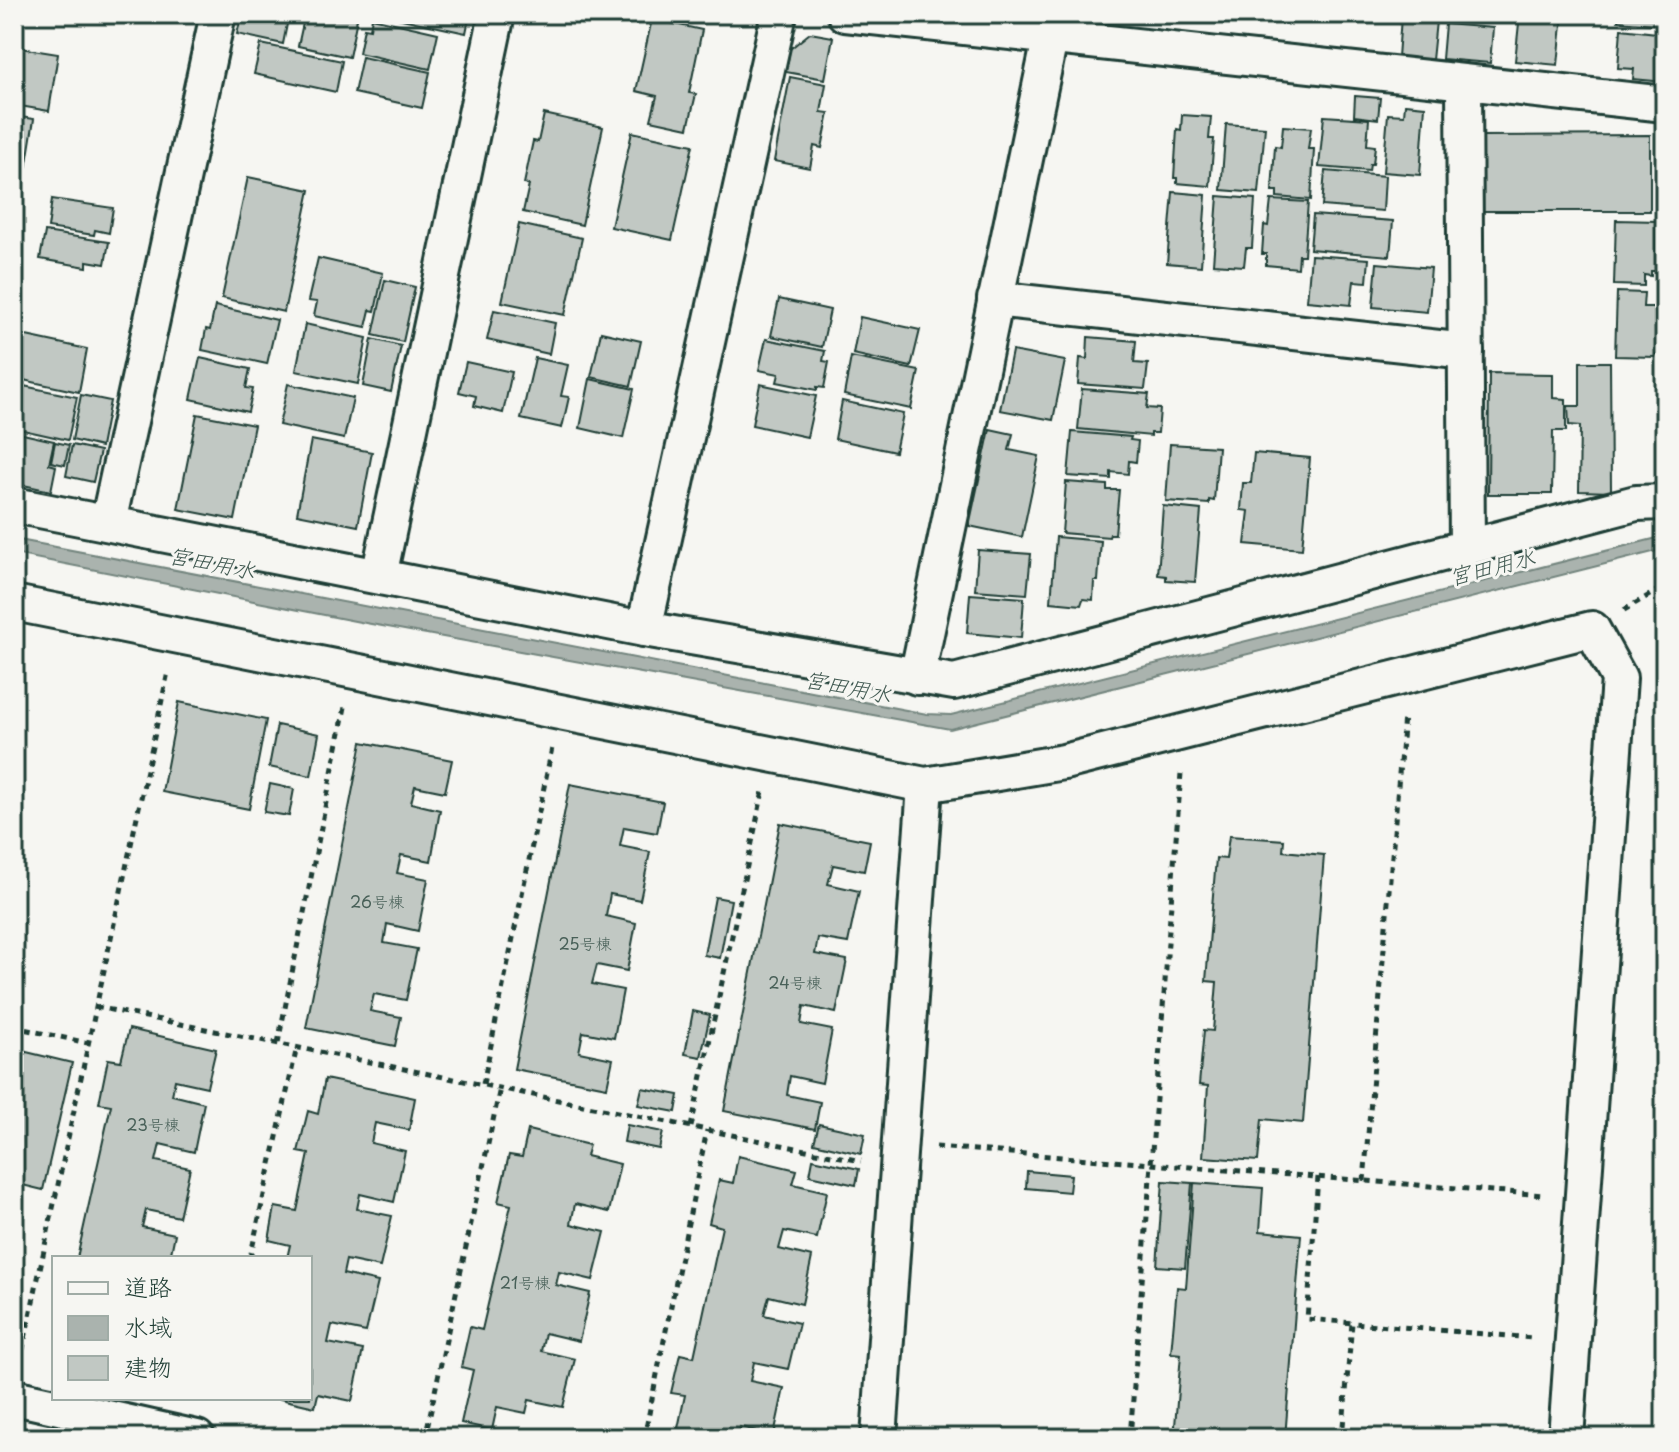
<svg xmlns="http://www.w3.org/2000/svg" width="1679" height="1452" viewBox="0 0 1679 1452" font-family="'Playpen Sans','Klee One',sans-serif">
	<rect width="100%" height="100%" fill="#f6f6f2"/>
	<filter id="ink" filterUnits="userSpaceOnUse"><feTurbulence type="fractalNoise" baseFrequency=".0125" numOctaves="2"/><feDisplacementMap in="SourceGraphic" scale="16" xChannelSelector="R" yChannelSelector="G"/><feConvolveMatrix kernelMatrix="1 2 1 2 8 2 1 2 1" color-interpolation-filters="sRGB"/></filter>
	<g filter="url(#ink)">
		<path fill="#aab3ae" stroke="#72847d" stroke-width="2" d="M1665 536V549L950 729 360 622 14 554V539L927 714 951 715Z"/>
		<g fill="#c1c8c3" stroke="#1f3d34" stroke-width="2">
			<path d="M242 14H289L283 44 237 34Z"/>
			<path d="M305 14H358L349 57 298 46Z"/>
			<path d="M398 14H470L466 33 397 18Z"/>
			<path d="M1450 14H1496V23L1450 19Z"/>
			<path d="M1520 14H1563L1558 65 1515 61Z"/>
			<path d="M1619 14H1665V25L1618 21Z"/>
			<path d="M1401 17 1436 21 1432 60 1398 57Z"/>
			<path d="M372 18 438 33 430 69 359 53 364 28 370 29Z"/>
			<path d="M652 19 702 30 689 93 696 94 688 128 651 120 657 96 636 91Z"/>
			<path d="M1445 24 1493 28 1490 63 1442 59Z"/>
			<path d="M1621 29 1665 34V82L1633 79 1634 69 1618 68Z"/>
			<path d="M810 33 833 37 825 79 786 72 790 49Z"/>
			<path d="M261 44 342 61 336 92 254 74Z"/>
			<path d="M14 47 58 54 49 111 14 105Z"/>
			<path d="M362 57 430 72 422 108 354 93Z"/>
			<path d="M790 77 826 84 821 112 829 113 822 148 814 146 810 168 774 161Z"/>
			<path d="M1355 96 1380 98 1378 119 1354 116Z"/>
			<path d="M1405 104 1425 106 1420 175 1383 172 1388 114 1404 115Z"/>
			<path d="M544 114 603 127 582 225 523 212 529 185 524 184 533 141 538 142Z"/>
			<path d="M1182 115 1211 117 1209 139H1214L1210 186 1177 183V178H1174L1177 129 1181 130Z"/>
			<path d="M14 116 34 119 26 169 14 168Z"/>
			<path d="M1324 116 1369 119 1367 145 1375 146 1373 164H1370L1369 171 1319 167Z"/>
			<path d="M1226 124 1265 127 1259 193 1221 190Z"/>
			<path d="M1283 126 1311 128 1308 149H1314L1311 200 1277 197V191H1272L1275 146 1281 147Z"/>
			<path d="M632 132 693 145 672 240 611 227Z"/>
			<path d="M1650 135V211H1482L1481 136Z"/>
			<path d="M1325 171 1385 176 1383 211 1322 206Z"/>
			<path d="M248 177 310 190 284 312 222 298Z"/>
			<path d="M1173 192 1206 195 1201 266 1167 263Z"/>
			<path d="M1218 196 1255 199 1252 248H1246L1244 266 1213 264Z"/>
			<path d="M52 199 113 208 109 233 95 230 94 235 48 228Z"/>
			<path d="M1271 200 1308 202 1304 255H1299L1298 268 1266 265V254H1262L1264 225 1268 226Z"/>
			<path d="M1313 215 1393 221 1390 256 1310 249Z"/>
			<path d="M1616 220 1657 221 1656 271H1651V276L1644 275V286L1614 285Z"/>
			<path d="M519 224 582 238 565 315 502 302Z"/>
			<path d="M45 232 109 242 105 264 87 261V267L40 259Z"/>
			<path d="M1311 255 1369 259 1367 282 1354 281 1351 305 1307 301Z"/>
			<path d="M318 258 383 273 375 311 370 310 366 327 314 316 317 302 308 301Z"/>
			<path d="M1377 263 1431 268 1427 312 1373 307Z"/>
			<path d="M385 280 415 287 403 342 373 335Z"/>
			<path d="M1617 292 1644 293 1643 307H1657L1656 310 1662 311 1660 354H1656L1655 357 1615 356Z"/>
			<path d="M779 299 830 310 822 347 771 336Z"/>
			<path d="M215 306 277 320 267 364 202 350 206 329 210 330Z"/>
			<path d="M494 310 555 323 549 354 487 340Z"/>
			<path d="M860 317 920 330 911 367 853 354Z"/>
			<path d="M305 324 367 338 358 384 296 371Z"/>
			<path d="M601 332 641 341 631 386 591 377Z"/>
			<path d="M17 334 87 349 79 392 14 378V347Z"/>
			<path d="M1088 337 1136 341 1134 363 1148 364 1145 389 1078 384 1080 358 1087 359Z"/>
			<path d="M372 339 401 346 391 392 363 386Z"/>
			<path d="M766 339 825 351 823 361 829 362 824 388 817 387V390L777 382 779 374 759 370Z"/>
			<path d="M1012 351 1065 361 1053 420 1000 410Z"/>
			<path d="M851 357 919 371 911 409 844 395Z"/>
			<path d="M200 358 250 369 246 388 253 389 248 412 191 399Z"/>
			<path d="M535 358 568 365 561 396 569 397 562 428 521 419Z"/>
			<path d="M466 362 512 372 503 413 474 406 476 396 459 392Z"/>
			<path d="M1580 362H1610L1611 492 1579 491 1580 426 1569 425 1568 406H1580Z"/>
			<path d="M1489 373 1553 374V398L1566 399V431H1553L1552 494H1488Z"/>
			<path d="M590 379 634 389 623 438 580 428Z"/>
			<path d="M14 384 77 397 68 440 14 428Z"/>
			<path d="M288 384 353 398 344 439 279 425Z"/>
			<path d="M760 384 816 396 807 437 752 425Z"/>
			<path d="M1082 389 1149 394 1147 408 1160 409 1158 433H1151V436L1078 429Z"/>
			<path d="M81 395 110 401 101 447 72 440Z"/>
			<path d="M842 401 903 414 895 452 835 439Z"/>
			<path d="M197 414 254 425 235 520 178 509Z"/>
			<path d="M990 429 1013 434 1009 450 1039 456 1022 537 969 526Z"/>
			<path d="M14 432 54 441 49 464 56 466 51 491 14 483Z"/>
			<path d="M1072 432 1131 437 1130 440 1138 441 1136 462 1129 461 1128 474 1111 472V479L1068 476Z"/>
			<path d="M311 440 372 452 358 526 297 514Z"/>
			<path d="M55 442 69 445 65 465 51 462Z"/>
			<path d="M1170 444 1218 447 1214 501 1209 500V504L1166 501Z"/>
			<path d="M72 445 100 451 93 482 66 476Z"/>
			<path d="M1254 453 1310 458 1302 549 1245 544 1249 511 1241 510 1243 483H1251Z"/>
			<path d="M1066 482 1107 485V490H1119L1115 534H1110L1109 537 1062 533Z"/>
			<path d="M1163 506 1201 510 1195 582 1166 580V576L1158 575Z"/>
			<path d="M1056 537 1101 541 1098 581H1094L1093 600 1083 599 1081 605 1051 602Z"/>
			<path d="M978 550 1031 554 1027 594 975 590Z"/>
			<path d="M970 594 1024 598 1021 638 967 633Z"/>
			<path d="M179 702 266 720 249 809 162 792Z"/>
			<path d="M277 725 319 734 311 776 269 767Z"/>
			<path d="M362 742 452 760 445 792 415 786 411 803 440 810 431 861 401 855 397 873 428 879 418 931 387 924 384 943 417 949 406 1000 374 994 370 1011 401 1017 395 1046 306 1028Z"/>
			<path d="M270 784 294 789 289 816 264 812Z"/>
			<path d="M570 784 663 802 657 833 624 827 620 846 650 852 640 900 610 894 606 916 636 923 627 971 597 965 592 984 623 990 614 1038 583 1032 579 1052 613 1059 607 1087 514 1069Z"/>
			<path d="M780 823 870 841 864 871 833 865 828 884 859 891 848 943 818 938 815 954 847 960 836 1013 804 1006 801 1024 832 1030 822 1083 790 1076 787 1095 820 1102 815 1129 724 1111Z"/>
			<path d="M1229 836 1284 840 1283 851 1324 855 1303 1123 1262 1119 1258 1161 1203 1157 1208 1086 1199 1085 1204 1030 1213 1031 1217 982 1206 981 1216 858 1226 859Z"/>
			<path d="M715 897 731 900 720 958 704 955Z"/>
			<path d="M693 1011 710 1015 701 1057 685 1054Z"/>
			<path d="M129 1029 216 1049 207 1087 175 1080 172 1095 204 1103 194 1152 160 1144 156 1161 190 1168 179 1217 146 1210 142 1227 175 1234 170 1258H77L111 1105 99 1103 108 1059 121 1061Z"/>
			<path d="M14 1049 72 1063 43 1190 14 1183Z"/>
			<path d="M325 1079 415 1098 409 1130 375 1123 371 1143 405 1151 394 1202 360 1194 357 1209 392 1216 380 1267 346 1260 343 1274 378 1282 366 1332 332 1325 328 1343 363 1350 352 1401 318 1394 315 1407 276 1398H310V1258H287L290 1245 269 1240 275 1207 297 1211 309 1154 298 1152 308 1111 318 1114Z"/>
			<path d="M642 1088 679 1095 676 1112 638 1105Z"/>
			<path d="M819 1124 865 1134 861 1154 814 1143Z"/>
			<path d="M627 1125 663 1132 659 1149 624 1142Z"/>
			<path d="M528 1130 589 1145 586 1156 620 1164 609 1212 575 1204 571 1224 605 1232 593 1280 559 1272 556 1285 590 1293 579 1341 545 1333 541 1351 575 1359 563 1407 529 1400 526 1413 497 1407 492 1430 461 1423 473 1370 461 1367 470 1327 482 1330 511 1205 498 1202 509 1155 522 1157Z"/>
			<path d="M738 1156 797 1170 793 1184 827 1192 817 1238 784 1231 779 1249 812 1257 802 1304 769 1296 764 1315 799 1323 788 1369 754 1362 750 1381 784 1388 774 1435 740 1427 738 1438 712 1434 711 1438H676L685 1395 671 1393 680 1354 694 1357 722 1227 709 1223 719 1180 733 1183Z"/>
			<path d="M813 1159 859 1169 856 1185 810 1175Z"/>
			<path d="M1027 1171 1071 1175 1069 1192 1026 1188Z"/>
			<path d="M1163 1181 1192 1183 1185 1268 1157 1266Z"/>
			<path d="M1194 1183 1263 1188 1260 1231 1301 1235 1285 1438H1174L1181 1354 1171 1353 1177 1287 1186 1288Z"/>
		</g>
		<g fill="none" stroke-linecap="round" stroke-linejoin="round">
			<g stroke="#1f3d34" stroke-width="40">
				<g id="street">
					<path d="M845 14 1665 104"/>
					<path d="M1464 84 1467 548"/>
					<path d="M995 299 1466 351"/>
					<path d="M14 505 644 629 954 682 1636 503 1665 502"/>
					<path d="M108 523 218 14"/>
					<path d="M379 576 497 14"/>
					<path d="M14 603 925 785 1064 762 1592 629 1619 678 1566 1438"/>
					<path d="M644 629 779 14"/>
					<path d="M917 677 1055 15"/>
					<path d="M14 1397 197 1438"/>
					<path d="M879 1438 925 785"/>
				</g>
			</g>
			<g stroke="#1f3d34" stroke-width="5" stroke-dasharray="6 6" stroke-linecap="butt">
				<path d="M1624 610 1665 586"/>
				<path d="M96 1007 861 1161"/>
				<path d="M14 1027 88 1043"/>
				<path d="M278 1043 345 707"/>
				<path d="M483 1084 552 748"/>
				<path d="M691 1127 763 791"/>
				<path d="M936 1147 1544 1195"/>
				<path d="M1318 1177 1307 1319 1534 1338"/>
				<path d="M1364 1181 1404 716"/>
				<path d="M250 1258 297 1047"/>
				<path d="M20 1362 168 672"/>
				<path d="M425 1438 500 1088"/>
				<path d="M644 1438 707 1130"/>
				<path d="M1130 1438 1181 773"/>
				<path d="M1342 1438 1352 1323"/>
			</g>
			<use href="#street" stroke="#f6f6f2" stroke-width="34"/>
		</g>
	</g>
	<g text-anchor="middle" stroke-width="6" stroke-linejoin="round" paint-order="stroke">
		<g font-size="16" fill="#486058">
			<text x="377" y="908">26号棟</text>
			<text x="585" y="950">25号棟</text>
			<text x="795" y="989">24号棟</text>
			<text x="153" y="1131">23号棟</text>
			<text x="525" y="1289">21号棟</text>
		</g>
		<g font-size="22" font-style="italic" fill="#425a52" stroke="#f6f6f2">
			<text transform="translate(212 563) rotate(11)" y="8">宮田用水</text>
			<text transform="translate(1492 567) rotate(-14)" y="8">宮田用水</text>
			<text transform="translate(848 687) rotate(11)" y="8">宮田用水</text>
		</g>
	</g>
	<rect width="1679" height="1452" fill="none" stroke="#f6f6f2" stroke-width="48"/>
	<rect x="24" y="24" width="1631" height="1404" fill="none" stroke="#1f3d34" stroke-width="3" filter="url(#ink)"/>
	<rect x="52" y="1256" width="260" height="144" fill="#f6f6f2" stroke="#a0aca6" stroke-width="2"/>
	<rect x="68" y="1282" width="40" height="12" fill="#f6f6f2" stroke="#a0aca6" stroke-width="2"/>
	<text x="124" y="1296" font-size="24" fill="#1f3d34">道路</text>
	<rect x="68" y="1316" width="40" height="24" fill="#aab3ae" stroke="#a0aca6" stroke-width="2"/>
	<text x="124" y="1336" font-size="24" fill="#1f3d34">水域</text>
	<rect x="68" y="1356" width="40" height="24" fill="#c1c8c3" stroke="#a0aca6" stroke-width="2"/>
	<text x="124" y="1376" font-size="24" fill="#1f3d34">建物</text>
</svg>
